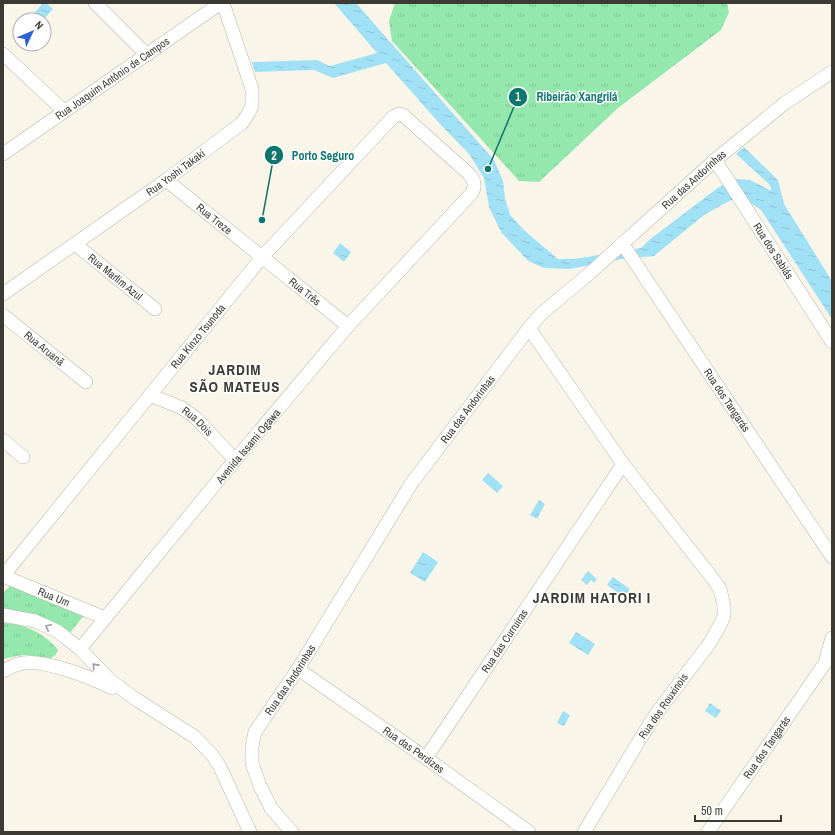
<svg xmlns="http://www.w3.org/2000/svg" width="835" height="835" viewBox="0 0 835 835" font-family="'Archivo Narrow',sans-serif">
	<defs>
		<pattern id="grass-tufts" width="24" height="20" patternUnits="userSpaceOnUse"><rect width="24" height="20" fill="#94e7ad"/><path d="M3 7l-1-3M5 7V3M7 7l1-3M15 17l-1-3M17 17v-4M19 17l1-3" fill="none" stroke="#80c795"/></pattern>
		<pattern id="water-ripples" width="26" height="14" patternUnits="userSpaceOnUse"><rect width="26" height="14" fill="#a1e1f6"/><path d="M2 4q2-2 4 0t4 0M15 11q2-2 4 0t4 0" fill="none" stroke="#8cc2d4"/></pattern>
	</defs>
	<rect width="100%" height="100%" fill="#f9f5e9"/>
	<g fill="url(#grass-tufts)">
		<path d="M395 3H727L729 12 721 30 618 108 539 182 519 181 392 41 389 21Z"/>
		<path d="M12 584 86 613 68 635 3 611V593Z"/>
		<path d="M3 623C23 623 46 634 58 650 52 666 37 655 25 655 17 655 10 658 3 659Z"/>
	</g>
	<g fill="url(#water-ripples)">
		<path d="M43 3H46L53 9 43 20H32L30 18Z"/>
		<path d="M334 3H356L494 160 503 181 505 198 510 215 525 231 558 259H574L641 248 649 240 719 187 734 179 750 180 772 191 769 184 736 154 744 147 778 180 784 204 832 281V319L761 210 749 202 731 200 704 215 654 256 622 259 570 269 544 268 528 261 501 232 489 207 484 178 469 154 440 124 386 63 333 78 314 70 255 72 252 62 317 60 330 66 377 53Z"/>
		<path d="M340 243 351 252 344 262 333 253Z"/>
		<path d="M488 473 503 486 497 493 482 480Z"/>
		<path d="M539 500 545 504 537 519 530 515Z"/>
		<path d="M423 552 438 562 425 582 410 573Z"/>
		<path d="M588 571 597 579 594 583 591 580 587 585 581 580Z"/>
		<path d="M613 577 630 589 624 597 607 585Z"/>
		<path d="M576 632 595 644 588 655 569 643Z"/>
		<path d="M710 703 721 711 716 718 705 711Z"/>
		<path d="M563 711 570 715 564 726 557 723Z"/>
	</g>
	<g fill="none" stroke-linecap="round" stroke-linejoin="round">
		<g stroke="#b9b5a9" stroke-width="14">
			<g id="minor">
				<path d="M95 3 147 55"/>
				<path d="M3 54 64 111"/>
				<path id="s1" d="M3 154 221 3"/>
				<path id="s2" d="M715 160 832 342"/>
				<path id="s3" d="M166 180 348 326"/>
				<path id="s4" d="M622 243 832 557"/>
				<path id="s5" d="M75 244 155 309"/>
				<path id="s6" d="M3 294 166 180 242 123 248 114 252 106V89L223 3"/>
				<path id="s7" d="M3 315 86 382"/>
				<path d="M529 328 623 464 713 579 720 589 724 606V616L720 625 709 644 653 718 584 832"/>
				<path id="s8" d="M150 395 182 408 196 418 235 460"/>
				<path d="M3 440 23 457"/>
				<path id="s9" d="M3 576 263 256 393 117 399 114 403 115 469 174C475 181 476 187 471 194L348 326 235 460 80 649"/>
				<path id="s10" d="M3 576 105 618"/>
				<path d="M3 615 35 621 57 631 65 637 80 649 110 680 134 698 195 737 213 756 220 767 250 832"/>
				<path d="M826 659 832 638"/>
				<path id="s11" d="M298 669 426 758 529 832"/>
				<path d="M3 671C9 668 16 664 23 663 45 659 92 678 112 688"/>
				<path id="s12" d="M426 758 623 464"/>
				<path id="s13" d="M292 832 271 808 260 786 252 763V746L255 732 298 669 411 484 529 328 541 314 590 273 715 160 785 103 832 72"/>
				<path id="s14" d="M708 832 832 653"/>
			</g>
		</g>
		<use href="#minor" stroke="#fff" stroke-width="13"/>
	</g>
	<defs><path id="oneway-chevron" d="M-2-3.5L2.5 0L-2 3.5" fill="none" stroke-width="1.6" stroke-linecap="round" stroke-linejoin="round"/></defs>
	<g stroke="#9d9c9a">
		<use href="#oneway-chevron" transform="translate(48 627) rotate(-155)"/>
		<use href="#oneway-chevron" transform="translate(95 666) rotate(-132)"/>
	</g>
	<g text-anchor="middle" stroke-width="3" stroke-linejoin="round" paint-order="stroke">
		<g font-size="11" fill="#3b3a35" stroke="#fff">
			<text dy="4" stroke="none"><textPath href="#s1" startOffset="133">Rua Joaquim Antônio de Campos</textPath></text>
			<text dy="4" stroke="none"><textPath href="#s6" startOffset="211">Rua Yoshi Takaki</textPath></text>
			<text dy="4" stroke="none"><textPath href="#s13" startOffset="823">Rua das Andorinhas</textPath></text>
			<text dy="4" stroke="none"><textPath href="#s3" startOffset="62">Rua Treze</textPath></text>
			<text dy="4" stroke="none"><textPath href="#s2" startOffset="108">Rua dos Sabiás</textPath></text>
			<text dy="4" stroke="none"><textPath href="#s5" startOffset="52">Rua Marlim Azul</textPath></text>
			<text dy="4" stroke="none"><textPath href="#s3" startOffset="178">Rua Três</textPath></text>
			<text dy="4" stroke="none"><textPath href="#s9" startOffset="309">Rua Kinzo Tsunoda</textPath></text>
			<text dy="4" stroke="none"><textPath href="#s7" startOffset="53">Rua Aruanã</textPath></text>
			<text dy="4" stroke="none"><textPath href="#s4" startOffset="189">Rua dos Tangarás</textPath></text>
			<text dy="4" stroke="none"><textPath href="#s13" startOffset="499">Rua das Andorinhas</textPath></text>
			<text dy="4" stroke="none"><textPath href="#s8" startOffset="55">Rua Dois</textPath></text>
			<text transform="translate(248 446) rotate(-50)" y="4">Avenida Issami Ogawa</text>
			<text dy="4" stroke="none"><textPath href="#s10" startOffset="55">Rua Um</textPath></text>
			<text dy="4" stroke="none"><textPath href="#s12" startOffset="141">Rua das Curruiras</textPath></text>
			<text dy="4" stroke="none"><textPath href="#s13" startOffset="175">Rua das Andorinhas</textPath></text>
			<text transform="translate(663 706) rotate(-55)" y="4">Rua dos Rouxinois</text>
			<text dy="4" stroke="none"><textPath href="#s14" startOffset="103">Rua dos Tangarás</textPath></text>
			<text dy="4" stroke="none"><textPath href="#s11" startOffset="141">Rua das Perdizes</textPath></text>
		</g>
		<g font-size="15" font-weight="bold" letter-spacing="1" fill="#3b3a35" stroke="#fff">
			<text x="235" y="375">JARDIM<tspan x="235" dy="17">SÃO MATEUS</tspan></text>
			<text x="592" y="603">JARDIM HATORI I</text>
		</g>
	</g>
	<path fill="none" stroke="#0f766e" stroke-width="1.5" d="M488 169L518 97M262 220L274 155"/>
	<g fill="#0f766e" stroke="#fff" stroke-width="1.5">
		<circle cx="488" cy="169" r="4"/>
		<circle cx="262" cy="220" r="4"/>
		<circle cx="518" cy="97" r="10"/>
		<circle cx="274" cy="155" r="10"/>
	</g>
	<g font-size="12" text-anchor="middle" font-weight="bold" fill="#fff">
		<text x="518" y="101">1</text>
		<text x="274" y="160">2</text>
	</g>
	<g font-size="12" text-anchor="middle" font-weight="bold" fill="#0f766e" stroke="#fff" stroke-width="3" stroke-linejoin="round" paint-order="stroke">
		<text x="577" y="101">Ribeirão Xangrilá</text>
		<text x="323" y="160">Porto Seguro</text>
	</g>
	<rect width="835" height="835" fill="none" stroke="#3b3a35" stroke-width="8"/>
	<g transform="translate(32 32) rotate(46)"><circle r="19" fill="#ffffff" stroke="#b1b0ae"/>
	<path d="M0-3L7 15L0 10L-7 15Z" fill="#2f62d1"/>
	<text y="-6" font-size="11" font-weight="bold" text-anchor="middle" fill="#3b3a35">N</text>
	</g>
	<path d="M695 815v6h86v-6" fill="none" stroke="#3b3a35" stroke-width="2"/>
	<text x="701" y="815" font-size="12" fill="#3b3a35" stroke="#ffffff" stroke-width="3" paint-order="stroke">50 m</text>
</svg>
